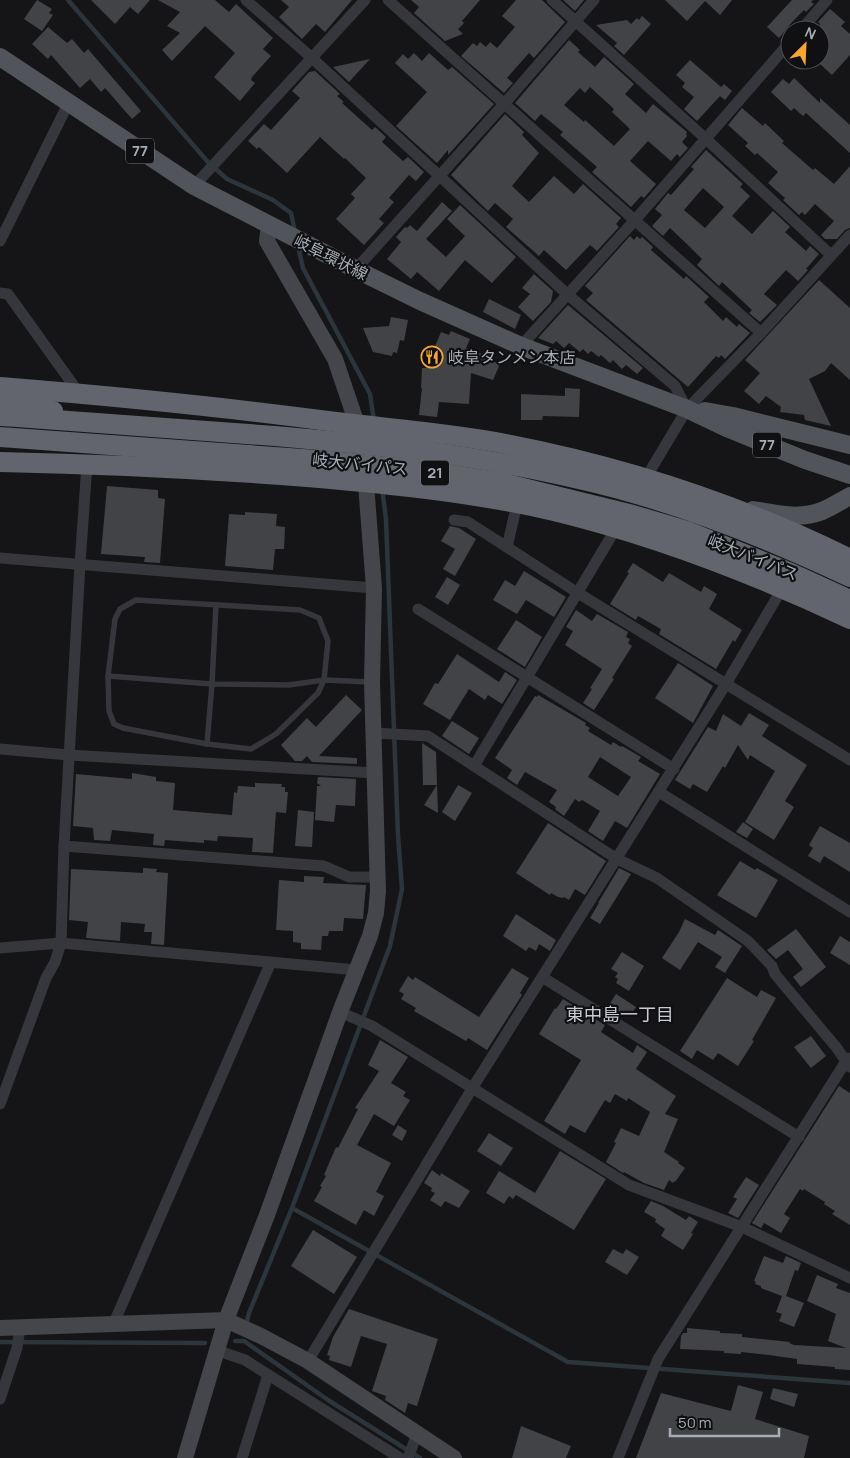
<svg xmlns="http://www.w3.org/2000/svg" width="850" height="1458" viewBox="0 0 850 1458" font-family="Manrope,'Noto Sans JP',sans-serif">
	<rect width="100%" height="100%" fill="#151517"/>
	<g fill="none" stroke-linecap="round" stroke-linejoin="round">
		<g stroke="#2b353b" stroke-width="4.5">
			<path d="M68 0 207 161 227 179 273 200 291 213 295 232"/>
			<path d="M298 246 303 268 370 394 374 421"/>
			<path d="M292 1208 568 1362 850 1383"/>
			<path d="M246 1325 249 1313 292 1208 390 946 402 889 398 835 386 519 382 488"/>
			<path d="M235 1341H244L328 1400 420 1458"/>
			<path d="M0 1342 205 1343"/>
		</g>
	</g>
	<g fill="#414347" fill-rule="evenodd">
		<path d="M37 0 52 9 49 13 53 15 42 31 24 19Z"/>
		<path d="M91 0H150L138 14 130 7 115 24Z"/>
		<path d="M158 0H215L229 12 236 4 273 38 263 49 271 56 252 77 251 80 255 83 240 101 214 77 235 53 205 26 172 61 162 50 180 33 167 26 180 12Z"/>
		<path d="M281 0H352L325 32 316 24 302 39 279 17 289 7Z"/>
		<path d="M411 0H480L462 21 464 23 458 29 463 34 445 41 414 13 419 7Z"/>
		<path d="M516 0H542L565 22 534 58 529 53 507 78 513 83 504 93 461 56 473 43 477 46 480 42 486 47 490 42 497 48 515 27 502 16Z"/>
		<path d="M563 0H584L575 11Z"/>
		<path d="M665 0H732L720 15 705 1 687 21Z"/>
		<path d="M792 0H813L811 2 814 4 806 12 804 10 793 21 779 38 767 27Z"/>
		<path d="M830 9 845 22 841 26 850 34V55L832 75 820 64V24L818 22Z"/>
		<path d="M642 16 651 24 624 55 614 46 617 43 596 25 627 20 631 24 637 18 639 20Z"/>
		<path d="M48 27 67 43 72 39 84 53 88 49 141 111 132 119 105 88 101 92 90 79 80 88 51 55 48 59 32 44Z"/>
		<path d="M569 40 580 50 578 52 595 67 604 57 634 84 625 94 646 113 653 104 687 132 686 134 687 136 682 142 688 148 680 157 677 154 671 161 648 141 630 161 656 184 644 198 641 196 631 207 592 172 597 167 560 135 563 132 541 114 535 121 515 103ZM590 87 614 109 612 112 630 129 614 146 585 120 584 122 564 105 580 88 585 93Z"/>
		<path d="M414 53 422 61 429 53 448 70 452 67 494 104 448 155V150L437 163 396 126 427 92 395 63 403 54 408 59Z"/>
		<path d="M370 59 349 82 333 67Z"/>
		<path d="M690 60 721 87 724 84 732 91 725 100 720 96 697 121 684 109 694 97 682 87 685 83 676 75Z"/>
		<path d="M315 71 340 94 337 96 344 102 342 103 372 130 375 127 386 137 382 142 403 161 408 157 424 172 416 181 409 175 389 198 394 202 379 219 384 223 364 245 336 219 355 198 351 194 366 178 345 158 344 159 320 137 287 173 259 147 257 149 248 141 264 124 271 130 300 98 292 91 309 72Z"/>
		<path d="M794 78 820 103V98L850 125V153L806 113 803 116 794 108 791 111 771 92 783 79 789 84Z"/>
		<path d="M742 108 763 126 765 123 784 141 782 143 813 170 815 168 834 184 850 166V228L845 230 837 239H825L821 235 834 221 815 204 805 215 802 212 799 215 783 200 785 198 768 183 778 172 757 153 755 155 745 146 748 143 728 125Z"/>
		<path d="M505 114 524 132 522 135 539 153 512 186 529 202 554 176 574 194 583 184 621 218 616 224 619 227 597 251 590 245 566 270 544 250 539 256 506 227 513 219 495 203 488 211 451 175Z"/>
		<path d="M706 150 743 184 740 187 750 196 732 216 752 234 773 211 790 227 785 232 806 251 810 246 819 254 806 269 808 270 798 281 786 270 764 294 777 305 760 322 749 313 752 310 722 282 719 286 697 265 702 259 689 246 670 228 663 236 652 226 662 215 655 209 668 193 671 195 694 169 691 167ZM703 188 724 207 705 228 684 210Z"/>
		<path d="M442 202 452 211 426 239 446 257 465 236 447 219 460 205 516 257 492 283 465 260 439 291 417 272 411 279 387 259 401 242 396 237 405 227 407 228 410 225 417 231Z"/>
		<path d="M630 236 634 240 637 236 640 239 642 237 653 247 651 250 684 279 686 276 709 297 704 302 723 321 726 317 737 327 739 324 750 333 725 359 721 355 719 358 716 356 688 387 586 300 593 293 585 286Z"/>
		<path d="M534 274 553 291 551 302 533 321 518 307 530 294 522 288Z"/>
		<path d="M819 280 850 308V380L831 363 825 371 809 379 831 426 805 420 804 415 780 412 781 407 766 396 759 404 744 391 760 373 745 360Z"/>
		<path d="M489 299 521 315 515 329 483 312Z"/>
		<path d="M568 305 643 368 637 374 626 365 622 369 613 360 610 363 601 355 599 357 591 351 588 354 583 349 580 352 569 343 564 348 556 341 553 344 538 338Z"/>
		<path d="M391 317 408 320 404 341 400 340 397 353 393 352 392 356 373 352 363 328 389 326Z"/>
		<path d="M451 331 470 339 466 348 490 357 489 360 500 364 493 380 471 373 469 404 439 402 437 417 419 415 422 388H421L422 368H426L441 332 449 335Z"/>
		<path d="M565 388 580 389 579 417 543 416 542 420H521V394L565 396Z"/>
		<path d="M107 486 158 490V498L165 499 160 563 144 562 145 557 101 554Z"/>
		<path d="M245 512 277 514 276 526 285 527 284 549H275L273 570 225 566 229 514 245 515Z"/>
		<path d="M450 526 459 528 476 539 455 576 443 569 455 549 441 541Z"/>
		<path d="M633 563 663 582 669 573 701 592 704 586 717 594 709 609 742 630 735 642 733 640 716 669 659 634 661 629 638 616 636 620 610 604 629 573 627 572Z"/>
		<path d="M524 571 566 597 554 617 526 600 517 614 493 600 505 580 515 586Z"/>
		<path d="M447 577 460 585 448 605 435 597Z"/>
		<path d="M576 610 592 621 597 614 628 632 626 637 630 639 628 643 632 646 612 678 614 679 594 710 583 703 592 689 590 688 602 669 565 645 573 631 566 627Z"/>
		<path d="M516 620 542 637 525 667 497 649Z"/>
		<path d="M457 654 499 682 505 672 517 680 502 704 488 695 485 700 469 689 450 720 423 704 435 683 438 684Z"/>
		<path d="M678 663 713 686 693 723 655 698Z"/>
		<path d="M346 695 362 710 319 756 357 758V764L312 762 307 756 302 761H295L281 745 307 718 316 727Z"/>
		<path d="M538 695 586 723 585 725 590 728 588 731 611 745 613 742 621 747 622 746 641 757 638 761 660 774 627 828 615 821 603 841 588 831 600 811 582 800 579 802 575 799 564 816 555 809 556 807 549 802 557 790 525 772 517 785 507 778 512 770 495 758 535 696 537 697ZM600 757 631 777 618 796 588 777Z"/>
		<path d="M749 713 769 725 762 736 807 765 785 801 794 807 774 840 745 822 775 771 750 755 748 760 738 745 725 768 723 766 707 792 693 784 690 789 675 780 708 727 716 731 723 714 741 726Z"/>
		<path d="M452 721 479 738 469 754 442 736Z"/>
		<path d="M422 743 436 752 437 784 438 813 424 805 437 785H423Z"/>
		<path d="M132 773 156 777V781L175 783 173 810 232 815 234 792 237 793 238 786 255 787V783L282 784 281 787H285V792H288L286 813 276 812 273 853 252 852 253 838 218 836 217 841 204 840V843L165 840 164 846 153 845 154 834 112 830 110 841 94 840 93 828 73 826 76 774 132 779Z"/>
		<path d="M318 777 356 779 355 806 336 805 334 822 315 820 317 786H321L317 783Z"/>
		<path d="M458 785 472 793 455 821 442 812Z"/>
		<path d="M298 810 314 812 312 847 295 846Z"/>
		<path d="M743 822 753 829 747 838 736 832Z"/>
		<path d="M548 823 606 861 585 895 575 889 569 900 564 897 563 898 558 897 551 893 550 895 516 873Z"/>
		<path d="M820 826 850 843V872L824 856 820 863 808 856 813 848 809 845Z"/>
		<path d="M740 861 755 870 757 868 778 880 756 918 717 895Z"/>
		<path d="M143 868 157 869 156 872 168 873 164 945 151 944 152 932H144L145 924 121 922 120 941 86 938 88 922 69 920 71 869 143 873Z"/>
		<path d="M619 868 631 874 600 924 590 918 599 903H598Z"/>
		<path d="M304 876 324 877 323 883 366 885 363 919 344 918 343 931H329L328 936H322L321 950 301 949V943L293 942V931L276 930 279 880 304 882Z"/>
		<path d="M516 914 556 940 550 951 539 944 536 951 529 947 526 951 503 936Z"/>
		<path d="M685 919 715 935 718 930 742 946 725 973 715 967 722 957 698 942 680 970 662 958 679 932Z"/>
		<path d="M796 929 826 967 801 987 793 977 803 969 788 950 776 959 767 950Z"/>
		<path d="M840 936 850 942V965L830 953Z"/>
		<path d="M622 952 644 966 629 991 616 983 618 979 615 977 618 973 611 969Z"/>
		<path d="M512 968 529 978 520 993 522 995 487 1050 468 1038 466 1041 414 1011 416 1008 401 999 404 994 399 991 408 976 413 980 415 977 479 1017Z"/>
		<path d="M727 978 757 997 761 990 776 998 752 1040 754 1041 738 1066 718 1053 713 1060 697 1050 692 1059 680 1051Z"/>
		<path d="M616 994 636 1007 630 1016 622 1011 619 1016 607 1008Z"/>
		<path d="M563 999 605 1025 601 1032 633 1053 637 1045 647 1052 636 1069 676 1096 665 1114 678 1119 664 1152 679 1162 678 1163 685 1168 675 1182 674 1181 673 1183 669 1180 664 1190 644 1183 624 1172 623 1173 606 1162 616 1143 614 1142 621 1128 639 1136 650 1112 628 1098 627 1101 615 1094 610 1103 605 1100 585 1133 570 1125 565 1134 544 1121 581 1060 539 1034 555 1008 556 1009Z"/>
		<path d="M811 1036 826 1056 811 1068 794 1047Z"/>
		<path d="M380 1040 408 1057 391 1083 406 1092 403 1096 410 1100 394 1126 374 1114 357 1145 391 1163 376 1192 384 1196 374 1216 364 1210 356 1225 314 1201 322 1187 320 1186 326 1176 324 1175 336 1147 338 1148 358 1109 355 1108 379 1071 368 1065Z"/>
		<path d="M839 1086 850 1093V1225L832 1214 835 1211 824 1204 825 1202 804 1189 803 1191 800 1189 784 1214 790 1218 781 1233 764 1223 761 1228 752 1223Z"/>
		<path d="M398 1125 407 1131 402 1141 392 1135Z"/>
		<path d="M489 1133 513 1148 501 1166 477 1151Z"/>
		<path d="M560 1151 606 1179 574 1230 516 1195 513 1199 509 1196 504 1204 486 1193 499 1171 535 1193Z"/>
		<path d="M432 1170 440 1176 441 1173 470 1191 459 1208 445 1201 441 1207 430 1200 435 1193 431 1191 432 1188 424 1183Z"/>
		<path d="M746 1177 759 1185 738 1218 728 1213 737 1199 733 1197Z"/>
		<path d="M651 1201 663 1206 686 1220 689 1216 698 1222 691 1233 693 1234 683 1250 661 1236 665 1229 655 1222 656 1219 644 1212Z"/>
		<path d="M313 1230 357 1257 334 1294 291 1266Z"/>
		<path d="M613 1249 623 1254 626 1249 639 1257 627 1275 605 1262Z"/>
		<path d="M764 1256 783 1263 786 1256 801 1263 798 1271 795 1270 786 1296 804 1303 794 1327 779 1321 782 1314 776 1312 782 1296 761 1288V1286L755 1284 756 1282 754 1281Z"/>
		<path d="M817 1275 838 1284 836 1288 850 1293V1370L835 1369V1367L797 1364V1359L769 1355 741 1352V1354L724 1353V1351L680 1349 681 1336 683 1333H687V1328L720 1331V1333L742 1334V1337L790 1342 789 1343 794 1345 846 1348 828 1341 836 1314 807 1301Z"/>
		<path d="M349 1309 438 1339 417 1406 408 1403 405 1413 385 1400 386 1396 372 1391 387 1344 361 1336 351 1367 329 1360 330 1356 327 1355 333 1337Z"/>
		<path d="M738 1385 763 1392 755 1419 809 1436 804 1458H636L661 1393 731 1411Z"/>
		<path d="M773 1388 798 1394 794 1407 770 1399Z"/>
		<path d="M521 1426 571 1446 566 1458H512Z"/>
	</g>
	<g fill="none" stroke-linecap="round" stroke-linejoin="round">
		<g stroke="#36373c" stroke-width="5.5">
			<path d="M136 600 300 610 319 618 328 641 324 680 318 693 276 734 251 749 207 744 123 728 114 724 109 711 108 676 115 619 120 609Z"/>
			<path d="M108 676 212 684 289 685 324 680 370 682"/>
			<path d="M207 744 212 684 216 605"/>
		</g>
		<g stroke="#36373c" stroke-width="11">
			<path d="M246 0 312 58 567 294 675 386 687 409"/>
			<path d="M388 0 761 333"/>
			<path d="M552 0 706 139 831 255"/>
			<path d="M801 30 827 0"/>
			<path d="M194 186 365 0"/>
			<path d="M0 241 68 104"/>
			<path d="M356 269 504 104 594 0"/>
			<path d="M0 293 8 294 79 393"/>
			<path d="M521 346 635 220 790 42"/>
			<path d="M644 481 687 409 761 333 850 235"/>
			<path d="M454 520 468 522 578 593 850 760"/>
			<path d="M507 547 517 504"/>
			<path d="M0 558 374 588"/>
			<path d="M418 609 674 769"/>
			<path d="M375 733 428 736 617 859 657 878 748 941 772 966 775 974 836 1047 850 1067"/>
			<path d="M0 749 69 755 375 773"/>
			<path d="M474 766 618 525"/>
			<path d="M659 792 850 912"/>
			<path d="M64 846 324 866 349 877H378"/>
			<path d="M0 948 61 943 357 970"/>
			<path d="M542 977 799 1137"/>
			<path d="M340 1012 372 1026 629 1185 742 1227 850 1278"/>
			<path d="M0 1104 46 978 55 962 61 943 64 846 80 564 87 464"/>
			<path d="M113 1325 271 962"/>
			<path d="M216 1350 245 1360 400 1458"/>
			<path d="M308 1361 473 1087 726 684 783 587"/>
			<path d="M0 1399 17 1348 20 1328"/>
			<path d="M242 1458 268 1375"/>
			<path d="M408 1458 417 1434"/>
			<path d="M618 1458 658 1359 848 1058"/>
		</g>
		<g stroke="#44464c" stroke-width="16">
			<path d="M269 225 267 241 335 359 356 421 359 435"/>
			<path d="M0 1328 226 1320 261 1336 308 1361 454 1458"/>
			<path d="M185 1458 226 1320 267 1215 340 1012 370 936 376 913 378 891 372 682 374 588 365 471"/>
		</g>
		<g stroke="#52545b" stroke-width="18">
			<path d="M0 57 194 186 361 272 420 301 521 346 687 409 729 429 805 460 850 475"/>
			<path d="M705 411 733 416 850 445"/>
			<path d="M753 510C776 514 799 520 822 511 832 507 841 501 850 496"/>
		</g>
		<g stroke="#62656d" stroke-width="20">
			<path d="M0 387C112 396 224 407 336 422 392 429 450 433 506 444 625 467 741 505 850 559"/>
			<path d="M0 405 53 411"/>
			<path d="M0 462C103 464 204 469 307 477 390 484 472 492 554 511 657 536 755 574 850 619"/>
		</g>
		<g stroke="#62656d" stroke-width="20">
			<path d="M0 416C92 422 184 429 275 436 377 445 479 455 579 479 673 500 763 536 850 577"/>
			<path d="M0 437 330 461 418 470 503 483 633 515 687 531 791 573 850 600"/>
		</g>
	</g>
	<defs>
		<g id="restaurant-ring" transform="scale(1.125)"><circle r="9.5" fill="#101012" stroke="#f6a82e" stroke-width="1.5"/><path d="M-5-6h1v4h1v-4h1v4h1v-4h1v5L-1.5 .5V6h-2V.5L-5-1ZM5-6V6H3V1.5H1.5Q1.5-4 5-6Z" fill="#f6a82e"/></g>
	</defs>
	<g fill-rule="evenodd">
		<use href="#restaurant-ring" x="432" y="357"/>
	</g>
	<g text-anchor="middle" stroke-width="4.5" stroke-linejoin="round" paint-order="stroke">
		<g fill="#101012" stroke="#797e86" stroke-width="1">
			<rect x="126" y="138.5" width="28" height="25" rx="4"/>
			<rect x="753" y="432.5" width="28" height="25" rx="4"/>
			<rect x="421" y="460.5" width="28" height="25" rx="4"/>
		</g>
		<g font-size="15" font-weight="bold" fill="#a6adb7">
			<text x="140" y="156">77</text>
			<text x="767" y="450">77</text>
			<text x="435" y="478">21</text>
		</g>
		<g font-size="16" fill="#a6adb7" stroke="#101012">
			<text transform="translate(331 257) rotate(27)" y="6">岐阜環状線</text>
			<text transform="translate(360 464) rotate(6)" y="6">岐大バイパス</text>
			<text transform="translate(753 557) rotate(22)" y="6">岐大バイパス</text>
		</g>
		<g font-size="16" fill="#a6adb7" stroke="#101012" text-anchor="start">
			<text x="448" y="363">岐阜タンメン本店</text>
		</g>
		<g font-size="18" fill="#c8cbd3" stroke="#101012">
			<text x="620" y="1021">東中島一丁目</text>
		</g>
	</g>
	<g transform="translate(805 45) rotate(24)"><circle r="24" fill="#101012" stroke="#4c4f54"/>
	<path d="M0-4L9 19L0 12L-9 19Z" fill="#f6a82e"/>
	<text y="-8" font-size="14" font-weight="bold" text-anchor="middle" fill="#a6adb7">N</text>
	</g>
	<path d="M670 1428v8h109v-8" fill="none" stroke="#a6adb7" stroke-width="2.5"/>
	<text x="678" y="1428" font-size="15" fill="#a6adb7" stroke="#101012" stroke-width="4" paint-order="stroke">50 m</text>
</svg>
